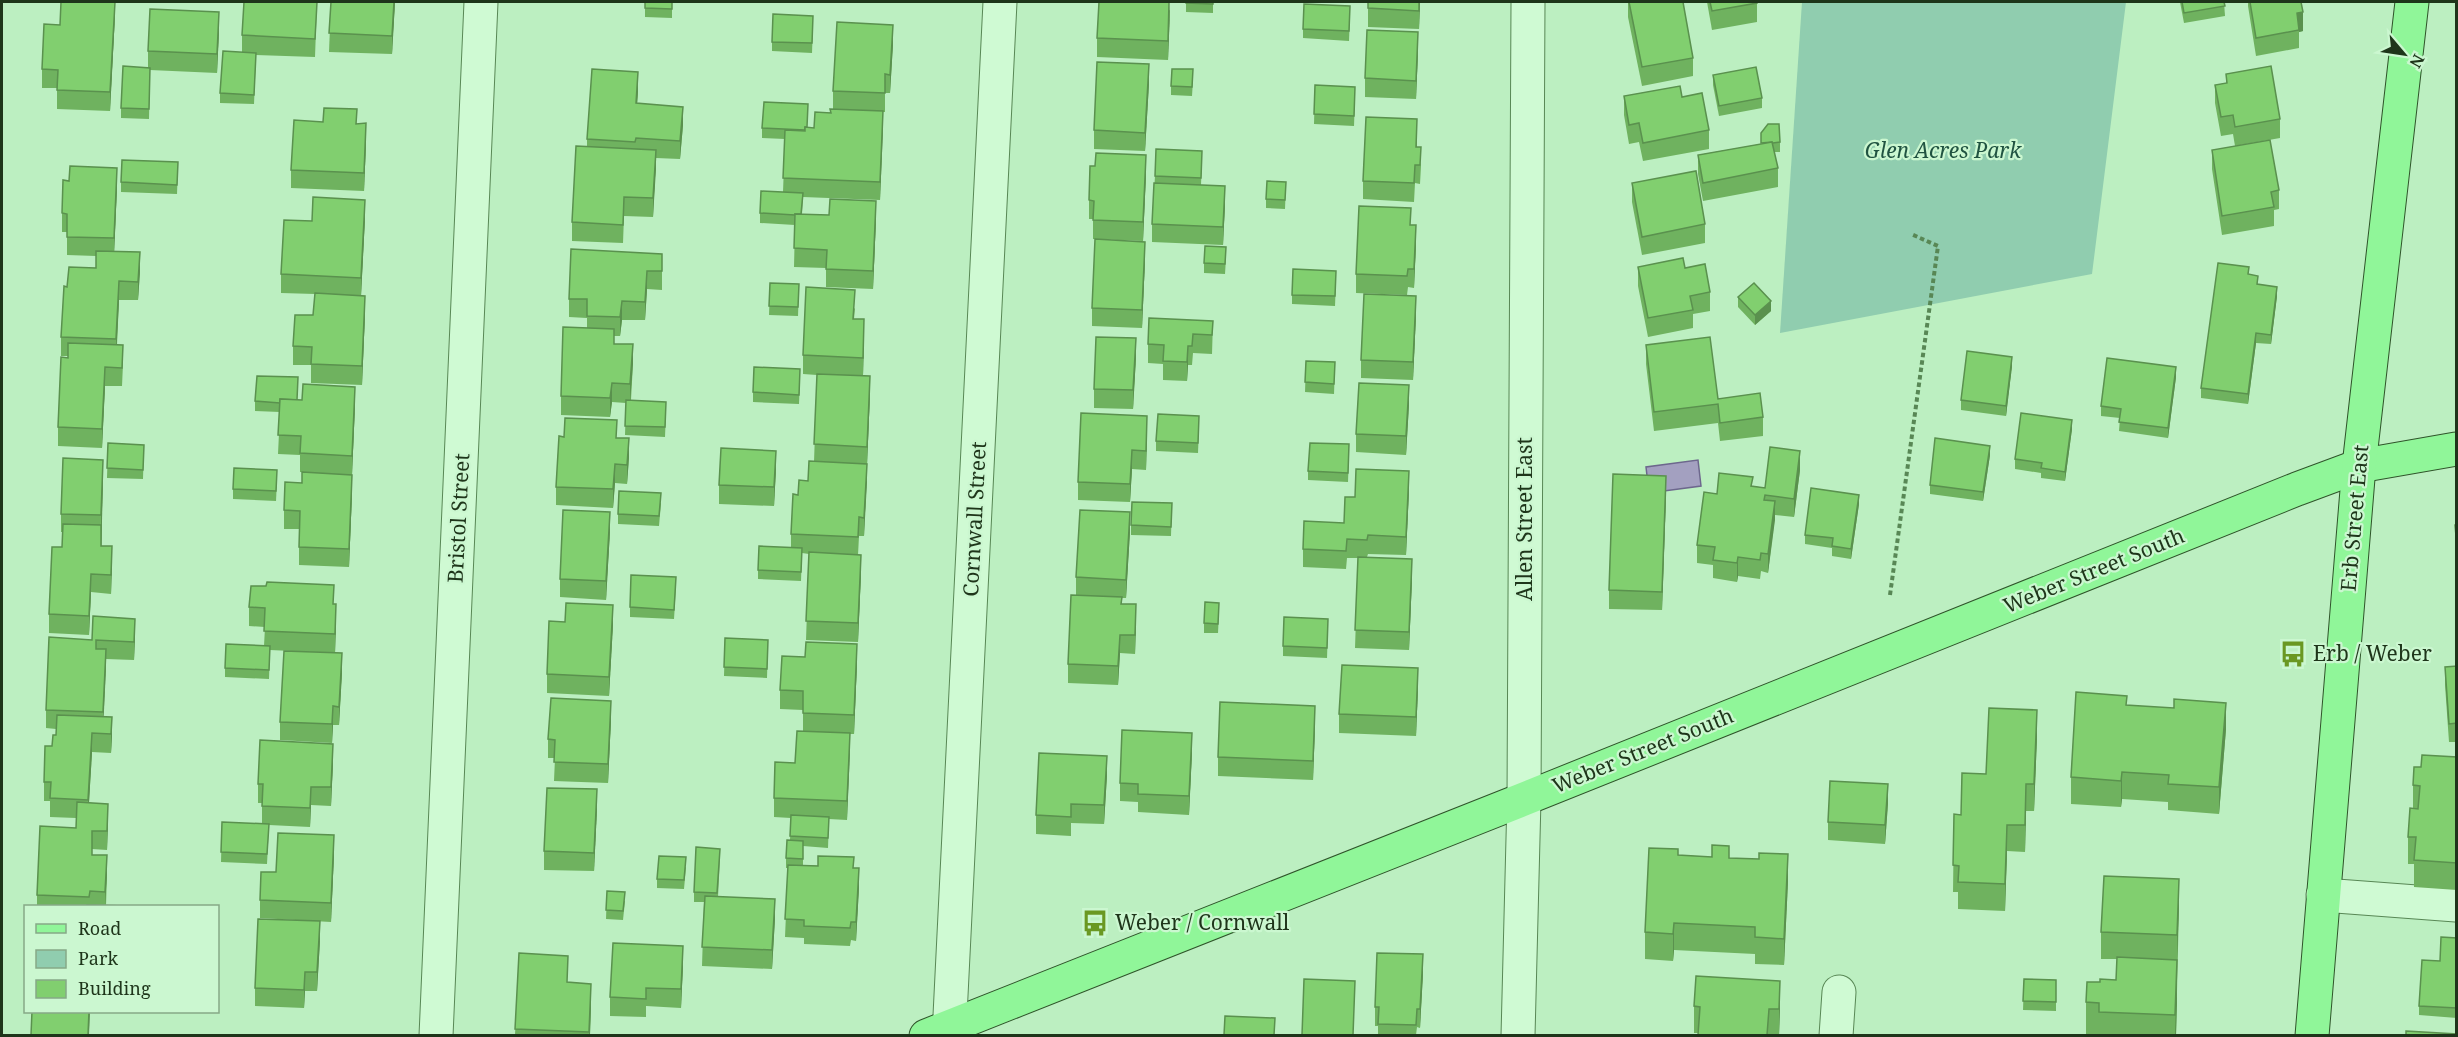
<svg xmlns="http://www.w3.org/2000/svg" width="2458" height="1037" viewBox="0 0 2458 1037" font-family="'Noto Serif',serif">
	<rect width="100%" height="100%" fill="#bcefc1"/>
	<path fill="#90cdaf" d="M1802 2H2126L2092 274 1780 333Z"/>
	<path fill="#a3a0c0" stroke="#6d678d" stroke-width="1.5" d="M1698 460 1701 486 1649 493 1646 467Z"/>
	<g fill="none" stroke-linecap="round" stroke-linejoin="round">
		<g stroke="#588755" stroke-width="35">
			<g id="minor">
				<path d="M2323 895 2456 905"/>
				<path d="M436 1036 481 2"/>
				<path d="M949 1036 1000 2"/>
				<path d="M1518 1036 1524 799 1528 2"/>
				<path d="M1836 1036 1839 992"/>
			</g>
		</g>
		<g stroke="#2f542a" stroke-width="35">
			<g id="major">
				<path d="M926 1036 1524 799 2297 489 2359 466 2456 449"/>
				<path d="M2312 1036 2359 466 2412 2"/>
			</g>
		</g>
		<path stroke="#588755" stroke-width="4" stroke-dasharray="4.5 3" stroke-linecap="butt" d="M1890 595 1938 246 1911 234"/>
		<use href="#minor" stroke="#cffad3" stroke-width="33"/>
		<use href="#major" stroke="#90f699" stroke-width="33"/>
	</g>
	<g fill="#6fb25f">
		<path d="M317 2 315 57 256 55 254 104 220 103V93L242 52V35Z"/>
		<path d="M331 2H395L392 54 329 52Z"/>
		<path d="M645 2H672V18L645 17Z"/>
		<path d="M1186 2H1213V13L1186 12Z"/>
		<path d="M1368 2H1420L1419 29 1368 27Z"/>
		<path d="M1628 2H1683L1693 58V76L1642 86 1628 17Z"/>
		<path d="M1707 2H1757V22L1712 30Z"/>
		<path d="M2180 2H2224L2225 16 2184 23Z"/>
		<path d="M2248 2H2301L2303 31 2299 32V48L2256 56 2248 6Z"/>
		<path d="M1170 10 1168 60 1097 57V38Z"/>
		<path d="M115 15 110 111 57 109V88H42V69L60 25Z"/>
		<path d="M1350 15 1349 41 1303 38V29Z"/>
		<path d="M813 25 812 53 772 51V42Z"/>
		<path d="M219 31 217 73 150 70 149 119 121 118V108L148 67V51Z"/>
		<path d="M893 44 890 93H885V112H883L880 200 803 197 802 214 876 219 873 289 826 287V268L794 267 795 225 760 223V213L783 192 785 139 762 138V128H814L833 109V91Z"/>
		<path d="M1418 51 1416 99 1365 97V78Z"/>
		<path d="M2226 74 2280 119V138L2235 146 2233 134 2221 136 2215 103V85L2226 83Z"/>
		<path d="M1713 75 1762 98V108L1719 116 1713 85Z"/>
		<path d="M1193 79 1192 96 1171 95V86Z"/>
		<path d="M1149 83 1145 151 1094 149V130Z"/>
		<path d="M1315 85 1355 96 1354 126 1314 124Z"/>
		<path d="M638 91 637 103 683 125 680 159 656 158 653 217 624 216 623 243 572 241V222L587 147V139Z"/>
		<path d="M1624 96 1682 97 1709 130V149L1643 161 1639 142 1629 144 1624 115Z"/>
		<path d="M357 124 366 142 364 191 291 188V170Z"/>
		<path d="M1417 137V147L1421 166 1420 184 1415 183 1414 202 1363 199V181Z"/>
		<path d="M1780 142V152H1774L1778 168V187L1703 201 1698 174V155L1761 144Z"/>
		<path d="M2212 150 2279 190V209L2274 210V226L2222 235 2212 169Z"/>
		<path d="M1202 160 1201 185 1225 204 1223 245 1152 242V224L1155 176Z"/>
		<path d="M178 162 177 194 121 192V182Z"/>
		<path d="M1146 174 1143 241 1093 239V219H1089V200Z"/>
		<path d="M1286 182 1285 209 1266 208V199Z"/>
		<path d="M1632 183 1705 224V243L1642 255 1632 202Z"/>
		<path d="M117 187 114 251 140 271 138 300H119L117 345 123 364 122 386H105L102 448 58 446V427L68 358V356H61V337L67 287 96 268V256L67 255V232H62V213Z"/>
		<path d="M365 218 361 296 365 314 362 385 311 383V365H293V346L313 315 315 294 281 293V274Z"/>
		<path d="M1411 225 1416 244 1414 288 1408 287 1407 295 1356 293V274Z"/>
		<path d="M662 254V290L647 289 645 320H622L620 336H614V344L633 363 631 400 666 412 665 437 625 435 626 403 612 402 610 417 561 415V396L587 328V318L569 317V299Z"/>
		<path d="M1226 257 1225 274 1204 273V263Z"/>
		<path d="M1145 260 1142 328 1092 326V308Z"/>
		<path d="M1638 267 1685 268 1710 292V311L1693 314V328L1648 337 1638 286Z"/>
		<path d="M2249 274 2258 284 2277 296 2271 344 2256 343 2248 404 2201 398V388Z"/>
		<path d="M1336 281 1335 306 1292 304V295Z"/>
		<path d="M770 283 799 284 798 316 769 315Z"/>
		<path d="M1738 297 1771 311 1755 325 1738 307Z"/>
		<path d="M855 308 854 319 864 338 863 375 870 394 864 536H859L858 555 861 573 858 642 806 640 809 554 802 553 801 581 758 579V570L791 547V534L798 495 808 481 814 462 817 375 803 374V355Z"/>
		<path d="M1416 315 1413 380 1361 378V360Z"/>
		<path d="M1213 321 1212 354 1193 353 1192 365H1188L1187 381 1163 380V364L1148 363V344Z"/>
		<path d="M1646 345 1718 399 1763 417V436L1720 441 1718 423 1654 431 1646 364Z"/>
		<path d="M1136 357 1133 409 1094 408V389Z"/>
		<path d="M1306 361 1335 362 1334 394 1305 392Z"/>
		<path d="M2012 366 2006 416 1961 410V400Z"/>
		<path d="M2176 377 2168 438 2119 431 2120 418 2101 416V406Z"/>
		<path d="M800 379 799 404 753 402V392Z"/>
		<path d="M297 400 355 405 352 475V493L349 567 299 565V529H284V510L302 483 316 473 300 472V455L278 454 280 412 255 411V401Z"/>
		<path d="M1409 404 1406 455 1356 452V434Z"/>
		<path d="M1199 426 1198 453 1156 451V441Z"/>
		<path d="M2072 429 2065 481 2041 478V473L2015 469V459Z"/>
		<path d="M1147 435 1146 470 1132 469 1130 502 1078 500V482Z"/>
		<path d="M617 438 629 457 627 484 615 483 613 508 556 505V487Z"/>
		<path d="M108 443 144 445 143 479 107 478Z"/>
		<path d="M1349 454 1348 482 1308 480V471Z"/>
		<path d="M1990 455 1983 501 1930 494V485Z"/>
		<path d="M776 469 774 506 719 504V485Z"/>
		<path d="M1800 470 1794 517 1775 515 1768 573 1761 571 1760 579 1738 576 1737 582 1713 578V565L1697 563V545L1717 494 1753 486 1765 488Z"/>
		<path d="M103 478 101 546 112 564 111 594 91 592 89 635 49 633V614L62 547 63 532H61V514Z"/>
		<path d="M277 480 276 501 233 499V489Z"/>
		<path d="M1409 490 1406 555 1368 554 1367 557 1412 578 1409 650 1355 648 1358 558H1347L1346 569 1303 567V549L1344 523 1355 497Z"/>
		<path d="M1666 495 1662 610 1609 609V590Z"/>
		<path d="M661 503 659 526 618 524V514Z"/>
		<path d="M1172 503 1171 536 1131 535V525Z"/>
		<path d="M1859 504 1851 559 1832 556V548L1805 544V535Z"/>
		<path d="M2457 524V574L2455 551V525Z"/>
		<path d="M610 531 606 600 560 597V579Z"/>
		<path d="M1130 531 1126 598H1122V604L1136 623 1135 654 1120 653 1118 685 1068 683V664L1076 595V577Z"/>
		<path d="M676 586 674 619 630 617V607Z"/>
		<path d="M334 604 336 623 335 653 270 650 269 679 225 677V668L264 646 265 627 249 626V607Z"/>
		<path d="M1219 612 1218 633H1204V623Z"/>
		<path d="M565 622 613 624 609 696 547 693V674Z"/>
		<path d="M1328 628 1327 658 1283 656V646Z"/>
		<path d="M135 637 134 660 106 659 103 717 112 736 111 753 92 752 89 803 108 822 107 850 92 849V855L107 874 106 906H128H37V895L76 828V818L50 817V801H44V782L56 735V729L46 728V710L92 640Z"/>
		<path d="M725 638 768 640 767 678 724 676Z"/>
		<path d="M2456 647 2457 742H2449L2445 685V667L2456 666Z"/>
		<path d="M857 663 854 734H850L847 820 829 819 828 848 803 846V865L854 868 859 887 856 941 851 940 850 946 804 944V938L785 937 788 868H786V858L790 840 791 818 774 817V798L795 763 803 731V710L780 709V690Z"/>
		<path d="M342 672 339 725H333L332 743 280 740V722Z"/>
		<path d="M1418 687 1416 736 1339 733V714Z"/>
		<path d="M2127 705 2226 729 2219 814 2168 810V802L2122 799 2121 807 2071 804V777Z"/>
		<path d="M611 719 608 783 554 781 555 758H548V739Z"/>
		<path d="M1315 725 1313 780 1218 776V757Z"/>
		<path d="M2037 737 2034 811H2026L2025 852 2007 851 2005 911 1958 909V892H1953L1954 814 1961 815 1986 774Z"/>
		<path d="M1192 752 1189 815 1138 812V802L1120 801V783Z"/>
		<path d="M2457 757V890L2414 887V864H2408V837L2413 808V785L2421 767Z"/>
		<path d="M333 762 331 806 311 805 310 827 269 825 267 864 221 862 222 822 262 824V803H258V784Z"/>
		<path d="M1107 775 1104 824 1071 823V836L1036 834V815Z"/>
		<path d="M1888 803 1885 844 1828 840V822Z"/>
		<path d="M597 808 594 871 544 870V851Z"/>
		<path d="M334 854 331 922 260 918V900L276 872Z"/>
		<path d="M1678 855 1729 858 1788 881 1784 965 1755 964V954L1674 950 1673 961 1645 959V932Z"/>
		<path d="M720 858 718 897 775 918 772 969 702 966 704 902H694V892Z"/>
		<path d="M686 867 684 889 657 888V879Z"/>
		<path d="M607 891 625 901 623 920 606 919Z"/>
		<path d="M2179 905 2176 1035H2086V1002L2100 982 2116 980 2117 959H2101V932Z"/>
		<path d="M2457 938V1018L2419 1015V1006L2440 961Z"/>
		<path d="M320 940 317 991H305L304 1008 255 1006V988Z"/>
		<path d="M519 953 567 982 591 1002 590 1035H515Z"/>
		<path d="M683 965 681 1008 646 1006V1017L610 1016V997Z"/>
		<path d="M1423 973 1420 1028 1417 1027 1416 1035H1378V1026H1375V1007Z"/>
		<path d="M2024 979 2056 980V1011L2023 1010Z"/>
		<path d="M1694 1006 1780 1008 1779 1035H1698V1033H1694Z"/>
	</g>
	<g fill="#5a914e">
		<path d="M115 2V15L110 111V92Z"/>
		<path d="M394 2H395L392 54V36Z"/>
		<path d="M1170 2V10L1168 60V41Z"/>
		<path d="M1419 2H1420L1419 29Z"/>
		<path d="M219 12V31L217 73V54Z"/>
		<path d="M2303 12V31L2299 32 2297 13Z"/>
		<path d="M893 25V44L890 93V75Z"/>
		<path d="M1418 32V51L1416 99V81Z"/>
		<path d="M1149 64V83L1145 151V133Z"/>
		<path d="M638 72V91L636 122V103Z"/>
		<path d="M683 107V125L680 159V141Z"/>
		<path d="M883 111V130L880 200V182Z"/>
		<path d="M366 123V142L364 191V173Z"/>
		<path d="M656 150V169L653 217V198Z"/>
		<path d="M1146 155V174L1143 241V222Z"/>
		<path d="M117 168V187L114 257V238Z"/>
		<path d="M1225 186V204L1223 245V227Z"/>
		<path d="M365 200V218L361 296V278Z"/>
		<path d="M876 201V219L873 289V271Z"/>
		<path d="M1416 225V244L1414 288V269Z"/>
		<path d="M1145 242V260L1142 328V310Z"/>
		<path d="M140 252V271L138 300V282Z"/>
		<path d="M647 271V289L645 320V302Z"/>
		<path d="M119 281V300L116 358V339Z"/>
		<path d="M2277 287V296L2271 344V335Z"/>
		<path d="M365 296V314L362 385V366Z"/>
		<path d="M1416 296V315L1413 380V362Z"/>
		<path d="M622 301V320L620 336V317Z"/>
		<path d="M1771 301V311L1755 325V315Z"/>
		<path d="M864 319V338L863 376V358Z"/>
		<path d="M2256 333V343L2248 404V394Z"/>
		<path d="M1136 338V357L1133 409V390Z"/>
		<path d="M633 344V363L630 403V384Z"/>
		<path d="M1188 346V365L1187 381V362Z"/>
		<path d="M2012 357V366L2006 416V406Z"/>
		<path d="M105 367V386L102 448V429Z"/>
		<path d="M2176 367V377L2168 438V428Z"/>
		<path d="M870 376V394L867 465V447Z"/>
		<path d="M612 383V402L610 417V398Z"/>
		<path d="M1409 385V404L1406 455V436Z"/>
		<path d="M355 387V405L352 475V456Z"/>
		<path d="M1147 416V435L1146 470V451Z"/>
		<path d="M2072 420V429L2065 481V472Z"/>
		<path d="M629 438V457L627 484V465Z"/>
		<path d="M1990 446V455L1983 501V492Z"/>
		<path d="M1132 450V469L1130 502V484Z"/>
		<path d="M776 451V469L774 506V487Z"/>
		<path d="M1800 451V470L1794 517V499Z"/>
		<path d="M103 460V478L101 564V515Z"/>
		<path d="M615 464V483L613 508V489Z"/>
		<path d="M867 464V482L864 536V518Z"/>
		<path d="M1409 471V490L1406 555V537Z"/>
		<path d="M352 475V493L349 567V549Z"/>
		<path d="M1666 476V495L1662 610V592Z"/>
		<path d="M1859 495V504L1851 559V549Z"/>
		<path d="M1775 501V520L1768 573V554Z"/>
		<path d="M610 512V531L606 600V581Z"/>
		<path d="M1130 512V531L1126 598V580Z"/>
		<path d="M112 546V564L111 594V575Z"/>
		<path d="M861 555V573L858 642V623Z"/>
		<path d="M1738 557V576L1737 582V563Z"/>
		<path d="M1412 559V578L1409 650V632Z"/>
		<path d="M91 574V592L89 635V616Z"/>
		<path d="M336 604V623L335 653V634Z"/>
		<path d="M1136 604V623L1135 654V635Z"/>
		<path d="M613 605V624L609 696V677Z"/>
		<path d="M135 619V637L134 660V642Z"/>
		<path d="M1120 635V653L1118 685V666Z"/>
		<path d="M857 644V663L854 734V715Z"/>
		<path d="M106 649V668L103 731V712Z"/>
		<path d="M342 653V672L339 725V707Z"/>
		<path d="M1418 668V687L1416 736V717Z"/>
		<path d="M611 701V719L608 783V764Z"/>
		<path d="M2226 703V729L2219 814V787Z"/>
		<path d="M333 706V725L332 743V724Z"/>
		<path d="M1315 706V725L1313 780V761Z"/>
		<path d="M2037 710V737L2034 811V784Z"/>
		<path d="M112 717V736L111 753V734Z"/>
		<path d="M92 733V752L88 819V800Z"/>
		<path d="M850 733V752L847 820V801Z"/>
		<path d="M1192 733V752L1189 815V796Z"/>
		<path d="M333 744V762L331 806V787Z"/>
		<path d="M1107 756V775L1104 824V805Z"/>
		<path d="M2122 772V799L2121 807V781Z"/>
		<path d="M1888 784V803L1885 844V825Z"/>
		<path d="M2026 784V811L2025 852V825Z"/>
		<path d="M311 787V805L310 827V808Z"/>
		<path d="M597 789V808L594 871V853Z"/>
		<path d="M108 804V822L107 850V831Z"/>
		<path d="M2007 825V851L2005 911V884Z"/>
		<path d="M334 835V854L331 922V903Z"/>
		<path d="M1788 854V881L1784 965V939Z"/>
		<path d="M107 855V874L105 906V892Z"/>
		<path d="M859 868V887L856 941V922Z"/>
		<path d="M2179 879V905L2177 962V935Z"/>
		<path d="M775 899V918L772 969V950Z"/>
		<path d="M320 921V940L317 991V972Z"/>
		<path d="M1674 923V950L1673 961V934Z"/>
		<path d="M683 946V965L681 1008V989Z"/>
		<path d="M1423 954V973L1420 1028V1009Z"/>
		<path d="M2177 960V1004L2176 1035H2175Z"/>
		<path d="M305 972V991L304 1008V990Z"/>
		<path d="M1780 981V1008L1779 1035V1009Z"/>
		<path d="M591 984V1002L590 1035H589Z"/>
		<path d="M89 1011H90L89 1035H88Z"/>
	</g>
	<g fill="#81cf6f" stroke="#5a914e" stroke-width="1.5">
		<path d="M61 2H115L110 92 57 90 58 70 42 69 44 24 60 25Z"/>
		<path d="M244 2H317L315 39 242 35Z"/>
		<path d="M331 2H394L392 36 329 33Z"/>
		<path d="M645 2H672V9L645 8Z"/>
		<path d="M1099 2H1169L1168 41 1097 38Z"/>
		<path d="M1186 2H1213V4L1186 3Z"/>
		<path d="M1368 2H1419V11L1368 8Z"/>
		<path d="M1629 2H1683L1693 58 1642 67Z"/>
		<path d="M1710 2H1757V3L1712 11Z"/>
		<path d="M2182 2H2224L2225 6 2184 13Z"/>
		<path d="M2250 2H2301L2303 12 2297 13 2299 30 2256 38Z"/>
		<path d="M1304 4 1350 6 1349 31 1303 29Z"/>
		<path d="M150 9 219 12 217 54 148 51Z"/>
		<path d="M773 14 813 16 812 43 772 42Z"/>
		<path d="M837 22 893 25 890 75 885 74V93L833 91Z"/>
		<path d="M1367 30 1418 32 1416 81 1365 78Z"/>
		<path d="M223 51 256 53 254 95 220 93Z"/>
		<path d="M1097 62 1149 64 1145 133 1094 130Z"/>
		<path d="M123 66 150 68 149 109 121 108Z"/>
		<path d="M2271 66 2280 119 2235 127 2233 115 2221 117 2215 85 2227 83 2226 74Z"/>
		<path d="M1756 67 1762 98 1719 106 1713 75Z"/>
		<path d="M592 69 638 72 636 103 683 107 680 141 636 138 635 142 587 139Z"/>
		<path d="M1172 69H1193L1192 87 1171 86Z"/>
		<path d="M1315 85 1355 87 1354 116 1314 114Z"/>
		<path d="M1680 86 1682 97 1702 93 1709 130 1643 143 1639 123 1629 125 1624 96Z"/>
		<path d="M764 102 808 104 807 127H805V130L762 128Z"/>
		<path d="M324 108 357 109 356 124 366 123 364 173 291 170 294 120 323 122Z"/>
		<path d="M830 109 883 111 880 182 783 178 785 130 805 131V127L814 128 815 112 831 113Z"/>
		<path d="M1366 117 1417 119 1416 147H1421L1420 165H1415L1414 183 1363 181Z"/>
		<path d="M1768 124H1779L1780 142 1773 143 1772 142 1761 143V133Z"/>
		<path d="M2270 140 2279 190 2271 192 2274 207 2222 216 2212 150Z"/>
		<path d="M1772 142 1778 168 1703 183 1698 155Z"/>
		<path d="M576 146 656 150 653 198 624 197 623 225 572 222Z"/>
		<path d="M1156 149 1202 151 1201 178 1155 176Z"/>
		<path d="M1096 153 1146 155 1143 222 1093 220 1094 201 1089 200 1090 166H1095Z"/>
		<path d="M122 160 178 162 177 185 121 182Z"/>
		<path d="M70 166 117 168 114 238 67 237V214L62 213 63 180 69 181Z"/>
		<path d="M1696 171 1705 224 1642 237 1632 183Z"/>
		<path d="M1267 181 1286 182 1285 200 1266 199Z"/>
		<path d="M1154 183 1225 186 1223 227 1152 224Z"/>
		<path d="M761 191 803 193 801 214H795V215L760 213Z"/>
		<path d="M313 197 365 200 361 278 281 274 284 220 312 221Z"/>
		<path d="M830 199 876 201 873 271 826 269 827 250 794 248 795 214 829 215Z"/>
		<path d="M1359 206 1411 208 1410 225H1416L1414 269H1408L1407 276 1356 274Z"/>
		<path d="M1095 239 1145 242 1142 310 1092 308Z"/>
		<path d="M1205 246 1226 247 1225 264 1204 263Z"/>
		<path d="M571 249 662 254V271H647L645 302 622 301 620 317 587 316V299H569Z"/>
		<path d="M96 251 140 252 138 282 119 281 116 339 61 337 64 286 67 287 69 267 96 268Z"/>
		<path d="M1683 258 1685 268 1705 264 1710 292 1690 296 1693 310 1648 318 1638 267Z"/>
		<path d="M2218 263 2249 267 2248 274 2258 276 2257 284 2277 287 2271 335 2256 333 2248 394 2201 388Z"/>
		<path d="M1293 269 1336 271 1335 296 1292 295Z"/>
		<path d="M770 283 799 284 798 307 769 306Z"/>
		<path d="M1754 283 1771 301 1755 315 1738 297Z"/>
		<path d="M806 287 855 290 853 319H864L863 358 803 355Z"/>
		<path d="M315 293 365 296 362 366 311 364 312 347 293 346 295 315H313Z"/>
		<path d="M1364 294 1416 296 1413 362 1361 360Z"/>
		<path d="M1149 318 1213 321 1212 335 1193 334 1192 346H1188L1187 362 1163 361 1164 345 1148 344Z"/>
		<path d="M563 327 614 329V344H633L630 384 612 383 610 398 561 396Z"/>
		<path d="M1096 337 1136 338 1133 390 1094 389Z"/>
		<path d="M1710 337 1718 399 1760 393 1763 417 1720 423 1718 404 1654 412 1646 345Z"/>
		<path d="M68 343 123 345 122 368 105 367 102 429 58 427 61 357 68 358Z"/>
		<path d="M1967 351 2012 357 2006 406 1961 400Z"/>
		<path d="M2107 358 2176 367 2168 428 2119 422 2121 409 2101 406Z"/>
		<path d="M1306 361 1335 362 1334 384 1305 382Z"/>
		<path d="M754 367 800 369 799 395 753 392Z"/>
		<path d="M817 374 870 376 867 447 814 444Z"/>
		<path d="M257 376 298 377 297 400 280 399V403L255 401Z"/>
		<path d="M1359 383 1409 385 1406 436 1356 434Z"/>
		<path d="M303 384 355 387 352 456 300 453 301 436 278 435 280 399 302 400Z"/>
		<path d="M626 400 666 402 665 427 625 426Z"/>
		<path d="M1081 413 1147 416 1146 451 1132 450 1130 484 1078 482Z"/>
		<path d="M2021 413 2072 420 2065 472 2041 468 2042 463 2015 459Z"/>
		<path d="M1158 414 1199 416 1198 443 1156 441Z"/>
		<path d="M565 418 617 420 616 438H629L627 465 615 464 613 489 556 487 559 436 564 437Z"/>
		<path d="M1935 438 1990 446 1983 492 1930 485Z"/>
		<path d="M108 443 144 445 143 470 107 468Z"/>
		<path d="M1310 443 1349 444 1348 473 1308 471Z"/>
		<path d="M1770 447 1800 451 1794 499 1765 495 1764 500 1775 501 1768 554 1761 553 1760 560 1738 557 1737 563 1713 560 1715 547 1697 545 1704 492 1717 494 1719 473 1753 477 1751 486 1765 488Z"/>
		<path d="M721 448 776 451 774 487 719 485Z"/>
		<path d="M63 458 103 460 101 515 61 514Z"/>
		<path d="M809 461 867 464 864 518 859 517 858 537 791 534 793 494 798 495 799 480 808 481Z"/>
		<path d="M234 468 277 470 276 491 233 489Z"/>
		<path d="M1356 469 1409 471 1406 537 1368 535 1367 540 1347 539 1346 551 1303 549 1304 521 1344 523 1345 497H1355Z"/>
		<path d="M302 472 352 475 349 549 299 547 300 511 284 510 285 482 302 483Z"/>
		<path d="M1613 474 1666 476 1662 592 1609 590Z"/>
		<path d="M1811 488 1859 495 1851 549 1832 546 1833 538 1805 535Z"/>
		<path d="M619 491 661 493 659 516 618 514Z"/>
		<path d="M1132 502 1172 503 1171 527 1131 525Z"/>
		<path d="M563 510 610 512 606 581 560 579Z"/>
		<path d="M1080 510 1130 512 1126 580 1076 577Z"/>
		<path d="M63 524 101 525V546H112L111 575 91 574 89 616 49 614 52 547H62Z"/>
		<path d="M2457 524V547L2455 525Z"/>
		<path d="M759 546 802 548 801 572 758 570Z"/>
		<path d="M809 552 861 555 858 623 806 621Z"/>
		<path d="M1358 557 1412 559 1409 632 1355 630Z"/>
		<path d="M631 575 676 577 674 610 630 607Z"/>
		<path d="M267 582 334 585 333 604H336L335 634 264 631 265 608 249 607 251 586H266Z"/>
		<path d="M1071 595 1122 597 1121 604H1136L1135 635H1120L1118 666 1068 664Z"/>
		<path d="M1205 602 1219 603 1218 624 1204 623Z"/>
		<path d="M566 603 613 605 609 677 547 674 549 621 565 622Z"/>
		<path d="M93 616 135 619 134 642 96 640V649H106L103 712 46 710 49 637 92 640Z"/>
		<path d="M1284 617 1328 619 1327 648 1283 646Z"/>
		<path d="M725 638 768 640 767 669 724 667Z"/>
		<path d="M806 642 857 644 854 715 803 713V691L780 690 782 656 805 657Z"/>
		<path d="M226 644 270 646 269 670 225 668Z"/>
		<path d="M284 651 342 653 339 707 333 706 332 724 280 722Z"/>
		<path d="M1342 665 1418 668 1416 717 1339 714Z"/>
		<path d="M2457 666V723L2449 724 2445 667Z"/>
		<path d="M2076 692 2127 696 2126 705 2174 708V699L2226 703 2219 787 2168 784 2169 775 2122 772 2121 781 2071 777Z"/>
		<path d="M551 698 611 701 608 764 554 762 555 740 548 739Z"/>
		<path d="M1220 702 1315 706 1313 761 1218 757Z"/>
		<path d="M1989 708 2037 710 2034 784H2026L2025 825H2007L2005 884 1958 882 1959 866 1953 865 1954 814 1961 815 1962 773 1986 774Z"/>
		<path d="M57 715 112 717 111 734 92 733 88 800 50 798 51 782H44L45 746H52L53 735H56Z"/>
		<path d="M1122 730 1192 733 1189 796 1138 794V784L1120 783Z"/>
		<path d="M797 731 850 733 847 801 774 798 775 762 795 763Z"/>
		<path d="M260 740 333 744 331 787H311L310 808 262 806 263 784H258Z"/>
		<path d="M1039 753 1107 756 1104 805 1071 804V817L1036 815Z"/>
		<path d="M2422 755 2457 757V863L2414 860 2416 837H2408L2410 808 2418 809 2420 786 2413 785 2414 767H2421Z"/>
		<path d="M1830 781 1888 784 1885 825 1828 822Z"/>
		<path d="M547 788 597 789 594 853 544 851Z"/>
		<path d="M77 802 108 804 107 831H92V855H107L105 892 90 891 89 897 37 895 40 826 76 828Z"/>
		<path d="M791 815 829 817 828 838 790 836Z"/>
		<path d="M222 822 269 824 267 854 221 852Z"/>
		<path d="M278 833 334 835 331 903 260 900 261 872H276Z"/>
		<path d="M787 840 803 841V859L786 858Z"/>
		<path d="M1712 845 1729 846V858L1759 859V853L1788 854 1784 939 1755 937V927L1674 923 1673 934 1645 932 1649 848 1678 849V855L1712 857Z"/>
		<path d="M696 847 720 849 717 893 694 892Z"/>
		<path d="M659 856 686 857 684 880 657 879Z"/>
		<path d="M818 856 854 857 853 868H859L856 922H851L850 928 804 926V920L785 919 788 865 818 866Z"/>
		<path d="M2104 876 2179 879 2177 935 2101 932Z"/>
		<path d="M607 891 625 892 623 911 606 910Z"/>
		<path d="M705 896 775 899 772 950 702 947Z"/>
		<path d="M87 905 128 906H87Z"/>
		<path d="M258 919 320 921 317 972H305L304 990 255 988Z"/>
		<path d="M2441 937 2457 938V1008L2419 1006 2422 960 2440 961Z"/>
		<path d="M613 943 683 946 681 989 646 988V999L610 997Z"/>
		<path d="M519 953 568 956 567 982 591 984 589 1032 515 1029Z"/>
		<path d="M1377 953 1423 954 1420 1009H1417L1416 1025 1378 1024 1379 1007H1375Z"/>
		<path d="M2117 957 2177 960 2175 1015 2099 1012V1003L2086 1002 2087 982H2100V979L2116 980Z"/>
		<path d="M1696 976 1780 981 1779 1009H1769L1767 1035H1698L1700 1007 1694 1006Z"/>
		<path d="M1304 979 1355 981 1353 1035H1302Z"/>
		<path d="M2024 979 2056 980V1002L2023 1001Z"/>
		<path d="M32 1011H89L88 1035H31Z"/>
		<path d="M1225 1016 1275 1018 1274 1035H1224Z"/>
		<path d="M2406 1031 2457 1034V1035H2406Z"/>
	</g>
	<defs>
		<g id="bus-bare" transform="scale(2.07)"><path d="M-5-6H5V4H4V6H2V4H-2V6H-4V4H-5ZM-3.5-4V0h7V-4ZM-3.5 1.2v1.5H-2V1.2ZM2 1.2v1.5H3.5V1.2Z" fill="#6a9822" stroke="#cbf7d0" stroke-width="2.5" paint-order="stroke"/></g>
	</defs>
	<g fill-rule="evenodd">
		<use href="#bus-bare" x="2293" y="654"/>
		<use href="#bus-bare" x="1095" y="923"/>
	</g>
	<g text-anchor="middle" stroke-width="4.5" stroke-linejoin="round" paint-order="stroke">
		<g font-size="21" font-style="italic" fill="#205341" stroke="#cbf7d0">
			<text x="1943" y="158">Glen Acres Park</text>
		</g>
		<g font-size="21" fill="#1e351a" stroke="#cbf7d0">
			<text transform="translate(459 518) rotate(-87)" y="7">Bristol Street</text>
			<text transform="translate(2355 518) rotate(-85)" y="7">Erb Street East</text>
			<text transform="translate(975 519) rotate(-87)" y="7">Cornwall Street</text>
			<text transform="translate(1525 519) rotate(-90)" y="7">Allen Street East</text>
			<text transform="translate(2094 571) rotate(-22)" y="7">Weber Street South</text>
			<text transform="translate(1643 751) rotate(-22)" y="7">Weber Street South</text>
		</g>
		<g font-size="21" fill="#1e351a" stroke="#cbf7d0" text-anchor="start">
			<text x="2313" y="661">Erb / Weber</text>
			<text x="1115" y="930">Weber / Cornwall</text>
		</g>
	</g>
	<rect width="2458" height="1037" fill="none" stroke="#1e351a" stroke-width="6"/>
	<rect x="24" y="905" width="195" height="108" fill="#cbf7d0" stroke="#86a987" stroke-width="1.5"/>
	<rect x="36" y="924" width="30" height="9" fill="#90f699" stroke="#86a987" stroke-width="1.5"/>
	<text x="78" y="935" font-size="18" fill="#1e351a">Road</text>
	<rect x="36" y="950" width="30" height="18" fill="#90cdaf" stroke="#86a987" stroke-width="1.5"/>
	<text x="78" y="965" font-size="18" fill="#1e351a">Park</text>
	<rect x="36" y="980" width="30" height="18" fill="#81cf6f" stroke="#86a987" stroke-width="1.5"/>
	<text x="78" y="995" font-size="18" fill="#1e351a">Building</text>
	<g transform="translate(2404 54) rotate(119)" stroke="#cbf7d0" stroke-width="4.5" paint-order="stroke">
	<path d="M0-4.5L10 22L0 15L-10 22Z" fill="#1e351a"/>
	<text y="-9" font-size="16" font-weight="bold" text-anchor="middle" fill="#1e351a">N</text>
	</g>
</svg>
